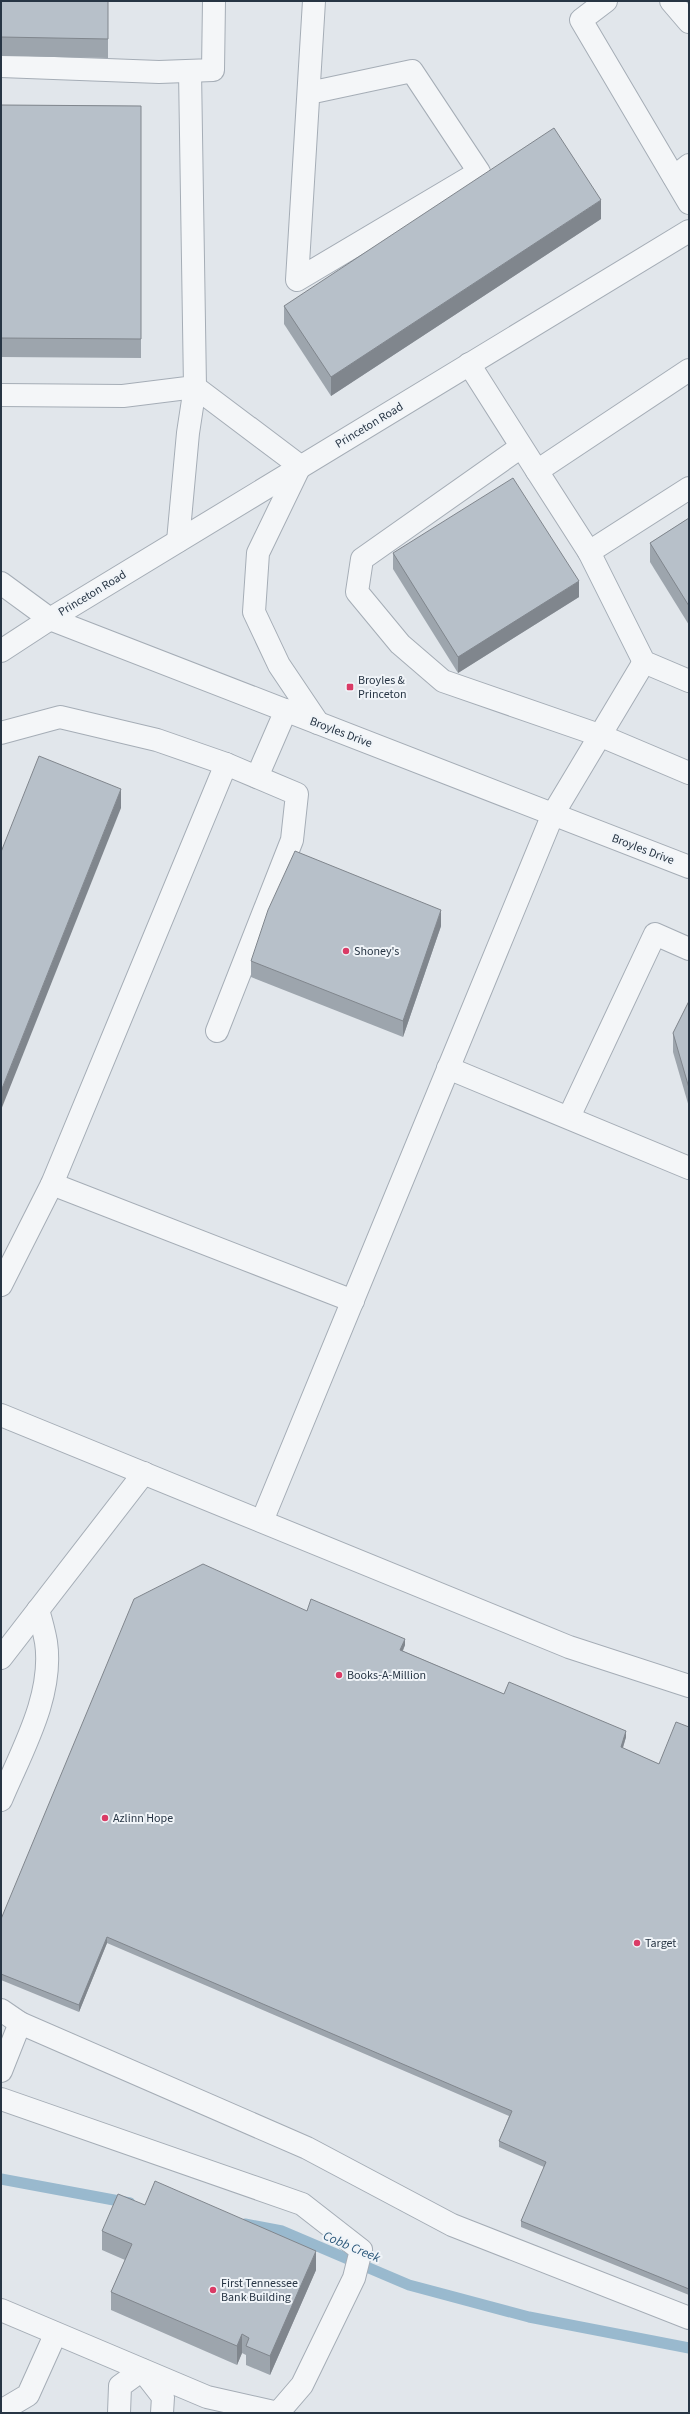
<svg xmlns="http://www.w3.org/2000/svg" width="690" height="2414" viewBox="0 0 690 2414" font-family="'Source Sans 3',sans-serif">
	<rect width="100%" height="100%" fill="#e1e6eb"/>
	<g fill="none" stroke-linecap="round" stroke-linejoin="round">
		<g stroke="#99b9ce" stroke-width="11">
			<path d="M1 2179 130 2203"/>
			<path d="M245 2224 282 2231 409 2285 529 2317 689 2348"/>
		</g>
		<g stroke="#a5adb6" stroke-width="24">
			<g id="minor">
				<path d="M606 1 581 20 689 203"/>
				<path d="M671 1 689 22"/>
				<path d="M1 66 159 72 213 70 214 1"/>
				<path d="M309 93 412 71 479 172 297 280 314 1"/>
				<path d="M674 177 689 165"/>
				<path d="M469 364 537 471 689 370"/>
				<path d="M1 395 123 396 195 387 190 71"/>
				<path d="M521 447 362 559 357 592 400 644 443 681 599 735 689 773"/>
				<path d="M300 466 258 553 254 612 279 665 318 723"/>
				<path d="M537 471 589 552 644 662 689 681"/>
				<path d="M178 541 188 433 195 387 300 466"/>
				<path d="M589 552 689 488"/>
				<path d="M1 583 50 619 689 867"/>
				<path d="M1 651 50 619 689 231"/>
				<path d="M1 733 60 717 157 740 226 764 297 794 292 840 217 1031"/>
				<path d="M257 777 286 710"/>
				<path d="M448 1068 689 1168"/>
				<path d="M569 1117 655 934 689 949"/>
				<path d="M52 1184 353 1301"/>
				<path d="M1 1285 52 1184 226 764"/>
				<path d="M1 1415 569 1647 689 1686"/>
				<path d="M262 1521 553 814 644 662"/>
				<path d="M1 1658 144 1473"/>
				<path d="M1 1800C21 1752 54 1696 46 1642 44 1631 41 1620 38 1610"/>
				<path d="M1 2010 20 2023 307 2148 452 2225 689 2318"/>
				<path d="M1 2071 20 2023"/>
				<path d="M1 2099 302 2204 361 2250 354 2278 302 2385 278 2413 207 2397 1 2310"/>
				<path d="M1 2411 28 2395 55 2335"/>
				<path d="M119 2413 120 2386 142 2370 163 2397 162 2413"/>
			</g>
		</g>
		<use href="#minor" stroke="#f4f6f8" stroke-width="22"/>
	</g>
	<g fill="#9da5ad">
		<path d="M1 1H108V58L1 56Z"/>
		<path d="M1 105 141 106V358L1 357Z"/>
		<path d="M601 219 331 396 284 324V306Z"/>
		<path d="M689 518V625L650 562V543Z"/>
		<path d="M393 553 579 597 458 673 393 569Z"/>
		<path d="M441 926 403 1037 251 977V961Z"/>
		<path d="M689 1001V1107L673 1052V1033Z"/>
		<path d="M307 1611 405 1645 403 1651 504 1694 626 1737 623 1748 659 1764 689 1727V2295L521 2227V2221L544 2167 499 2147V2141L509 2116 107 1943 79 2012 1 1980V1919Z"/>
		<path d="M102 2231 316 2270 270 2375 246 2365V2355L242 2353 237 2365 111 2310V2292L125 2260 102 2250Z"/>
	</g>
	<g fill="#80868d">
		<path d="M601 200V219L331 396V377Z"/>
		<path d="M579 581V597L458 673V657Z"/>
		<path d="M121 789V808L1 1110V1091Z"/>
		<path d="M441 910V926L403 1037V1021Z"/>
		<path d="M405 1639V1645L400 1656V1650Z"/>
		<path d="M626 1731V1737L621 1753V1747Z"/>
		<path d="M107 1937V1943L79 2012V2005Z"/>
		<path d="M316 2251V2270L270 2375V2356Z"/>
		<path d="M242 2334V2353L237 2365V2346Z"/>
	</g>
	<g fill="#b7c0c9" stroke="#80868d">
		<path d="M1 1H108V39L1 37Z"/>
		<path d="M1 105 141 106V339L1 338Z"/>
		<path d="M554 128 601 200 331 377 284 306Z"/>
		<path d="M513 478 579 581 458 657 393 553Z"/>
		<path d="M689 518V606L650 543Z"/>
		<path d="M39 756 121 789 1 1091V852Z"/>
		<path d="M295 851 441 910 403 1021 251 961 268 910Z"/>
		<path d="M689 1001V1088L673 1033Z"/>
		<path d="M203 1564 307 1611 311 1599 405 1639 400 1650 504 1694 509 1682 626 1731 621 1747 659 1764 676 1722 689 1727V2289L521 2221 546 2162 499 2141 512 2111 107 1937 79 2005 1 1974V1919L134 1599Z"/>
		<path d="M155 2181 316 2251 270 2356 246 2346 249 2338 242 2334 237 2346 111 2292 132 2244 102 2231 118 2194 145 2205Z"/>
	</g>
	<g fill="#da3b66" stroke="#f0f4f8" stroke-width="1.5">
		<rect x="346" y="683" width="8" height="8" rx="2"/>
		<circle cx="346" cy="951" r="4"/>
		<circle cx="339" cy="1675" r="4"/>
		<circle cx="105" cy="1818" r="4"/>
		<circle cx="637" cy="1943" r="4"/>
		<circle cx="213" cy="2290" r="4"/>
	</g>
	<g text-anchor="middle" stroke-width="4" stroke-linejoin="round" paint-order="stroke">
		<g font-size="12" fill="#273544" stroke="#f0f4f8">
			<text transform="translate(369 425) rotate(-31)" y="4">Princeton Road</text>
			<text transform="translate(92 593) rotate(-31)" y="4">Princeton Road</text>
			<text transform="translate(341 732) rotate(21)" y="4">Broyles Drive</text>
			<text transform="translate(643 849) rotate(21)" y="4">Broyles Drive</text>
		</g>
		<g font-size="12" fill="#273544" stroke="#f0f4f8" text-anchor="start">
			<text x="358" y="684">Broyles &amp;<tspan x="358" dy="14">Princeton</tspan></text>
			<text x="354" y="955">Shoney's</text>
			<text x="347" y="1679">Books-A-Million</text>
			<text x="113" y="1822">Azlinn Hope</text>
			<text x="645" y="1947">Target</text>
			<text x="221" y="2287">First Tennessee<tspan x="221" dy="14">Bank Building</tspan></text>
		</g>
		<g font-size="13" font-style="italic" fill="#2e5a7c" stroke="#f0f4f8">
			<text transform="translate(352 2246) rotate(23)" y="5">Cobb Creek</text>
		</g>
	</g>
	<rect width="690" height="2414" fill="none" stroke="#273544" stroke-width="4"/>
</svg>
